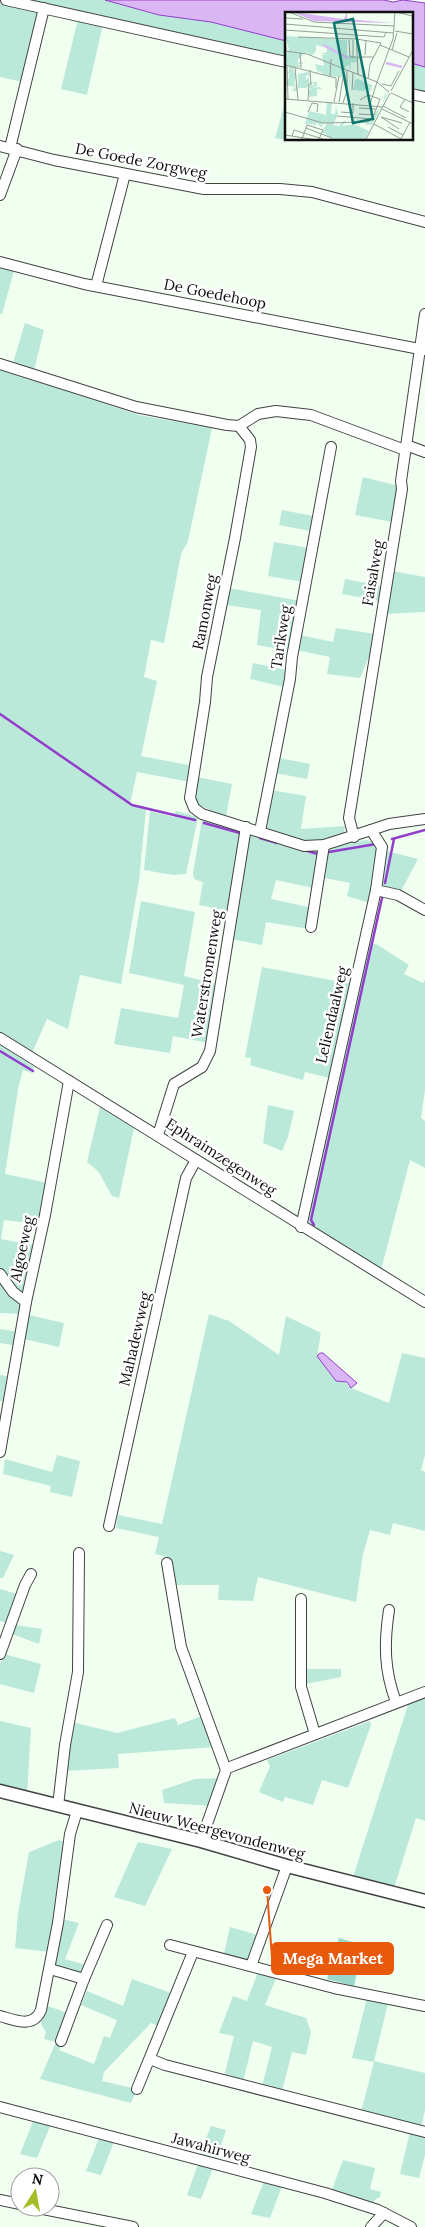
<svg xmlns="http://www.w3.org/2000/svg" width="425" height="2227" viewBox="0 0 425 2227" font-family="Lora,serif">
	<rect width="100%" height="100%" fill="#f1fff1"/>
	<g fill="#bae9da">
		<path d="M26 0H105L159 15 211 22 286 41V59Z"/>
		<path d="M0 3 39 12 27 83 0 77Z"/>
		<path d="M78 19 103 24 87 95 61 89Z"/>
		<path d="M411 63 425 67V93L411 90Z"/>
		<path d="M286 99V139H301L300 142 275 138Z"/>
		<path d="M0 267 14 271 2 314 0 313Z"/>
		<path d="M25 323 44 330 34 370 13 363Z"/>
		<path d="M0 369 139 415 212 428 188 541 181 554 164 643 151 640 144 677 157 681 141 756 193 766 190 782 137 772 130 804 146 809 139 881 121 984 80 975 68 1029 47 1019 32 1053 0 1034Z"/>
		<path d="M363 477 399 486 392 522 355 515Z"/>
		<path d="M282 510 313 516 310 531 279 525Z"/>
		<path d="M274 542 309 548 303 582 268 576Z"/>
		<path d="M392 571 425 577V612L386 614Z"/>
		<path d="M345 579 381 586 379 601 342 594Z"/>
		<path d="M229 588 300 601 290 651 257 645 261 610 226 605Z"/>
		<path d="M336 628 375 634 373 653 368 659 360 678 327 674 330 657 296 650 300 635 333 642Z"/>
		<path d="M253 663 287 670 285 687 250 679Z"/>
		<path d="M279 758 310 764 307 779 275 773Z"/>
		<path d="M197 777 232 784 226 816 198 805 194 798Z"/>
		<path d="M271 790 306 796 301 829 345 826 344 834C306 845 302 844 267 828L265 826Z"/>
		<path d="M150 811 174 817 176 811 198 817 186 874 173 875 144 870Z"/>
		<path d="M202 820 233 827 237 829 240 835 228 911 199 905 203 882 194 879 193 873Z"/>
		<path d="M251 834 319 849 318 889 276 880 271 899 313 908 309 929 266 922 262 945 231 939 248 836Z"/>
		<path d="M367 840C371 842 375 842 377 846 382 858 371 889 368 901L366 902 347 896 350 883 325 878 326 850 336 844Z"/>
		<path d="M386 851 418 859 400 893 381 886Z"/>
		<path d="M141 901 195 912 184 976 217 984 209 1043 173 1036 170 1053 114 1044 121 1008 178 1018 184 985 129 973Z"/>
		<path d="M368 942 378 945 409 965 404 974 423 983 425 980V1090L421 1118 425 1121V1168L410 1160 381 1270 311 1226 307 1219Z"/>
		<path d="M262 967 351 984 330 1078 305 1072 303 1080 250 1065 251 1058 245 1057Z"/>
		<path d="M0 1044 34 1067 32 1073 23 1070 18 1089 5 1174 48 1183 40 1224 4 1220 1 1239 37 1246 24 1293 21 1294 0 1267Z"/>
		<path d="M268 1105 294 1111 288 1137 282 1151 263 1143Z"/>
		<path d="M100 1107 134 1128 119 1198 112 1196 98 1171 87 1162Z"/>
		<path d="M0 1276 21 1303V1314L0 1313Z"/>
		<path d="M209 1314 229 1321 279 1355 286 1316 321 1333 317 1356 351 1388 389 1403 402 1353 425 1358V1455L421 1470 425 1472V1531L393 1523 390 1535 370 1530 363 1554 356 1602 258 1577 253 1601 218 1600 219 1585H176L171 1558 155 1554 159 1537 116 1528 118 1515 162 1524Z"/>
		<path d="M29 1315 64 1323 59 1347 24 1339Z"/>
		<path d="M0 1329 19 1332 17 1346 0 1343Z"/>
		<path d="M0 1375 12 1377 7 1402 0 1401Z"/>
		<path d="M57 1455 80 1461 72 1497 50 1492 51 1486 3 1474 5 1459 52 1472Z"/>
		<path d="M0 1551 14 1555 3 1578H0Z"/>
		<path d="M0 1589 17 1594 9 1624 0 1621Z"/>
		<path d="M15 1625 42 1629 39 1644 12 1634Z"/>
		<path d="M4 1654 41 1664 34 1693 0 1684V1665Z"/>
		<path d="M304 1669H341V1677L305 1684Z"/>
		<path d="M425 1698V1821L416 1818 394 1888 353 1877 408 1705Z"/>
		<path d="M204 1715 215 1747 118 1754 119 1768 65 1771 72 1722 117 1733 175 1718 178 1725Z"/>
		<path d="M0 1721 31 1728 27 1794 0 1786Z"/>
		<path d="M370 1721 371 1725 348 1788 322 1780 313 1805 285 1797 283 1802 259 1792 270 1766 267 1760Z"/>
		<path d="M223 1778 215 1806 164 1803 162 1790 195 1779Z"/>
		<path d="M59 1840 65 1842 50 1952 15 1948 18 1913 29 1852Z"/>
		<path d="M138 1842 172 1849 145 1906 114 1897Z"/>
		<path d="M62 1919 79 1923 65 1959 86 1965 82 1976 55 1965Z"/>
		<path d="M230 1927 261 1936 250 1961 223 1958Z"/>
		<path d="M258 1972 277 1976 265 2005 306 2018 311 2032 306 2055 292 2052 282 2091 262 2086 272 2047 253 2041 243 2082 224 2077 234 2036 219 2033 233 1996 247 2001Z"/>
		<path d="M132 1979 177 1995 164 2028 151 2023 104 2072 102 2081 137 2089 131 2103 40 2079 56 2042 44 2039 46 2032 41 2024 45 2005 73 2015 59 2050 94 2064 104 2036 110 2038 117 2020 81 2005 87 1991 123 2006Z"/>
		<path d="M367 1998 388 2003 374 2061 425 2073V2110L421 2129 361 2112 374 2062 352 2058Z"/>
		<path d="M34 2119 51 2124 37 2158 20 2154Z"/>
		<path d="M211 2126 226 2130 216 2161 199 2156Z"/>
		<path d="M410 2132 425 2136V2155L419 2178 400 2174Z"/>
		<path d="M99 2138 114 2142 101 2175 86 2171Z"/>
		<path d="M343 2160 375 2168 370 2189 381 2192 380 2197 376 2199 372 2204 331 2192Z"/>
		<path d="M198 2164 213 2168 201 2199 187 2195Z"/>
		<path d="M264 2181 282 2186 270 2218 251 2214Z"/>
	</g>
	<path fill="#9ad9c9" d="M339 1938 363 1945 354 1986 327 1979Z"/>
	<g fill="#dab6f5" stroke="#923ecb">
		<path d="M105 0H384L393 2 403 0 425 3V67L411 63V14H286V41L211 22 159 15Z"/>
		<path d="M320 1353H323L357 1383 351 1388 347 1382 336 1381 317 1356Z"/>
	</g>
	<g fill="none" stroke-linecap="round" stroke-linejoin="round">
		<g stroke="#923ecb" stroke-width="2.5">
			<path d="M0 714 132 805 195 820"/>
			<path d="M204 823 240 833"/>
			<path d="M260 838 277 843"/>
			<path d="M392 839 425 830"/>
			<path d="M304 850 318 854"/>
			<path d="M329 852 376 844"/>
			<path d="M385 883 394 839"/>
			<path d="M0 1051 33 1071"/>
			<path d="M314 1225 311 1220 382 898"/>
		</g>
		<g stroke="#424242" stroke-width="12">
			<g id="minor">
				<path d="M6 0 286 62"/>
				<path d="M411 94 425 97"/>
				<path d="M0 146 54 160 204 189H280L312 192 425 222"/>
				<path d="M10 148 44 8"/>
				<path d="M0 195 17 149"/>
				<path d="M0 262 84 284 425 350"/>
				<path d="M96 286 125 174"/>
				<path d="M0 364 136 407 227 425 239 426 258 414 276 411 311 415 405 450"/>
				<path d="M239 426 250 440 251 447 235 538 207 677 205 702 190 798 194 808 202 814 304 846 324 845 371 830 382 847 376 890 301 1227"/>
				<path d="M406 445 425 452"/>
				<path d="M371 830 389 824 425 819"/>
				<path d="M260 831 290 679 292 657 331 447"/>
				<path d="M354 837 349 818 402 489 401 481 425 314"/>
				<path d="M376 890 398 895 425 910"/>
				<path d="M311 927 324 845"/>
				<path d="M0 1038 425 1302"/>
				<path d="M158 1135 174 1084 202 1067 210 1051 246 827"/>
				<path d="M0 1274 13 1292 26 1302"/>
				<path d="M0 1452 26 1302 45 1215 69 1081"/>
				<path d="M109 1526 186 1178 196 1160"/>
				<path d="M167 1563 181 1647 226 1770 201 1841"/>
				<path d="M301 1599V1687L315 1734"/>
				<path d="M389 1610C384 1643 384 1670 396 1702"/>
				<path d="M0 1654 25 1585 31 1574"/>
				<path d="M230 1767 425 1692"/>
				<path d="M58 1806 65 1745 78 1672 79 1553"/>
				<path d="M170 1945 334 1988 425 2006"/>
				<path d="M251 1966 287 1866"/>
				<path d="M50 1969 84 1979"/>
				<path d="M0 2016C15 2020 33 2029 41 2010L58 1923 70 1834 77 1811"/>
				<path d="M61 2041 84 1979 107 1925"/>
				<path d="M150 2059 165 2065 425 2132"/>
				<path d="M137 2089 193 1952"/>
				<path d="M0 2107 325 2193 378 2210 411 2227"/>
				<path d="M0 2200 20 2204"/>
				<path d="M33 2207 133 2227"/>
				<path d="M371 2227 384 2213"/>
			</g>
		</g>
		<g stroke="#424242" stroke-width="15">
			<path id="tertiary" d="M0 1791 201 1841 287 1866 425 1901"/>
		</g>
		<use href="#minor" stroke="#fff" stroke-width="10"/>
		<use href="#tertiary" stroke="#fff" stroke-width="12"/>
	</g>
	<g text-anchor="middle" stroke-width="5" stroke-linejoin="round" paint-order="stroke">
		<g font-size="15" fill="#0f0f0f" stroke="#fff">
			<text transform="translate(141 161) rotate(11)" y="5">De Goede Zorgweg</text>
			<text transform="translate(215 294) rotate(11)" y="5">De Goedehoop</text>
			<text transform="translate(373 573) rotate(-80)" y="5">Faisalweg</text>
			<text transform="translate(205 612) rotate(-79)" y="5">Ramonweg</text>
			<text transform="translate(281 637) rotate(-81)" y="5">Tarikweg</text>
			<text transform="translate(207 974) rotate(-81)" y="5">Waterstromenweg</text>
			<text transform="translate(332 1015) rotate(-77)" y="5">Leliendaalweg</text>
			<text transform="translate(221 1157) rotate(33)" y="5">Ephraimzegenweg</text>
			<text transform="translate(22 1249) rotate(-78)" y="5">Algoeweg</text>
			<text transform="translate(135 1339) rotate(-77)" y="5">Mahadewweg</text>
			<text transform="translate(217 1831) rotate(15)" y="5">Nieuw Weergevondenweg</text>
			<text transform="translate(211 2148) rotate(15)" y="5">Jawahirweg</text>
		</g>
	</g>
	<g transform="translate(285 12)">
		<rect width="128" height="128" fill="#f1fff1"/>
		<path d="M0 24 62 28V43L75 46 69 51 63 49 66 50V56L63 57 66 53 61 54 59 59 63 71 58 70 60 67 55 65 39 63 35 59 27 64 21 63V68L24 65V70H32V74L27 76 34 75 37 77H32V84L24 85V79H20L26 78 24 74 30 73 28 71 21 76H13L12 79H6L11 75 0 73 4 66V61H0L4 60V53L0 54V44L4 37ZM31 33 42 36V40L35 42H42L37 43 39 54 30 52 33 61 27 64 23 60 13 62V75L9 73 12 72 9 71 11 65 8 56 16 55 13 52H18L17 50 13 51V47L22 40 26 44 31 39ZM73 67 87 73 86 80 82 76 79 79 68 78 70 68ZM100 82 102 83 80 127H48L37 120 42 111 35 112 39 113 36 115 31 111 29 117V112H20L24 99 41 103 42 90H47L46 102H50L51 94 53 102 48 113 54 114 61 107 58 114 69 112 84 119 88 112 81 113V110L90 108 88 103 97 94Z" fill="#bae9da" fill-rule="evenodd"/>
		<path d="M8 0 59 7 62 0V7L108 11 29 9Z" fill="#dab6f5"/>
		<path fill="none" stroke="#dab6f5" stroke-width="2.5" d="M38 33 63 46M101 51 117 55"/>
		<path fill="none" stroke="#979f97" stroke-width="1" d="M4 0 29 10 109 14M111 0 127 4M0 6 18 7M0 12 108 21M71 17 73 63M0 18 99 25 101 20M110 19 128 22M0 24 1 39M13 25 71 27M71 27 96 31 85 52 83 67M64 28 65 45H72M68 28V46M95 33 124 45M107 38 112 21M0 39 22 42 92 70 85 92M15 41 16 56M80 43 81 28M73 45H88M0 53 51 66V76M2 53 3 87M10 55 13 88M25 58 26 73M45 65 46 47M97 72 106 74 114 59M67 78 68 61M106 79 128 38M104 80 92 70 108 27 110 0M106 81 128 91M0 87 98 95M120 87 115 95 124 100M23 88 24 72M49 90 54 64M54 90 58 66M58 91 62 79V59M98 94 121 106M74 96 91 97M97 97 128 112M0 100 38 111 83 110 86 107M23 100 27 91 33 92 32 100M56 100 68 101V91M74 102 89 103 95 87 83 83 75 88M52 104 87 107M96 105 117 111M96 105 114 117M89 112 116 127M103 115 118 123M21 116 47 126M0 123 26 127M7 124 9 118 38 127M17 127 22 113 38 118 34 127M81 127 105 81M116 127 125 110"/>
		<path fill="#0f766e" fill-opacity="0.15" stroke="#0f766e" stroke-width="2.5" d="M68 7 88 107 68 111 49 11Z"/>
		<rect width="128" height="128" fill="none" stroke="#0f0f0f" stroke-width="2.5"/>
	</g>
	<path fill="none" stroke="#e8590c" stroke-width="2" d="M267 1890L272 1958"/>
	<circle fill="#e8590c" stroke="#fff" stroke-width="2" cx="267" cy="1890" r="5"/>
	<rect fill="#e8590c" stroke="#e8590c" stroke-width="2" x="272" y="1943" width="121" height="31" rx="5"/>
	<g font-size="16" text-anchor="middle" font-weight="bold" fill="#fff">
		<text x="333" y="1964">Mega Market</text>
	</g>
	<g transform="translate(35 2192) rotate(11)"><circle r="24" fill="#ffffff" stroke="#9f9f9f"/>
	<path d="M0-4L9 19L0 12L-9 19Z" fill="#a6bd29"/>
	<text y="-8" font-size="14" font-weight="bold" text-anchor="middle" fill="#0f0f0f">N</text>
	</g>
</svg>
